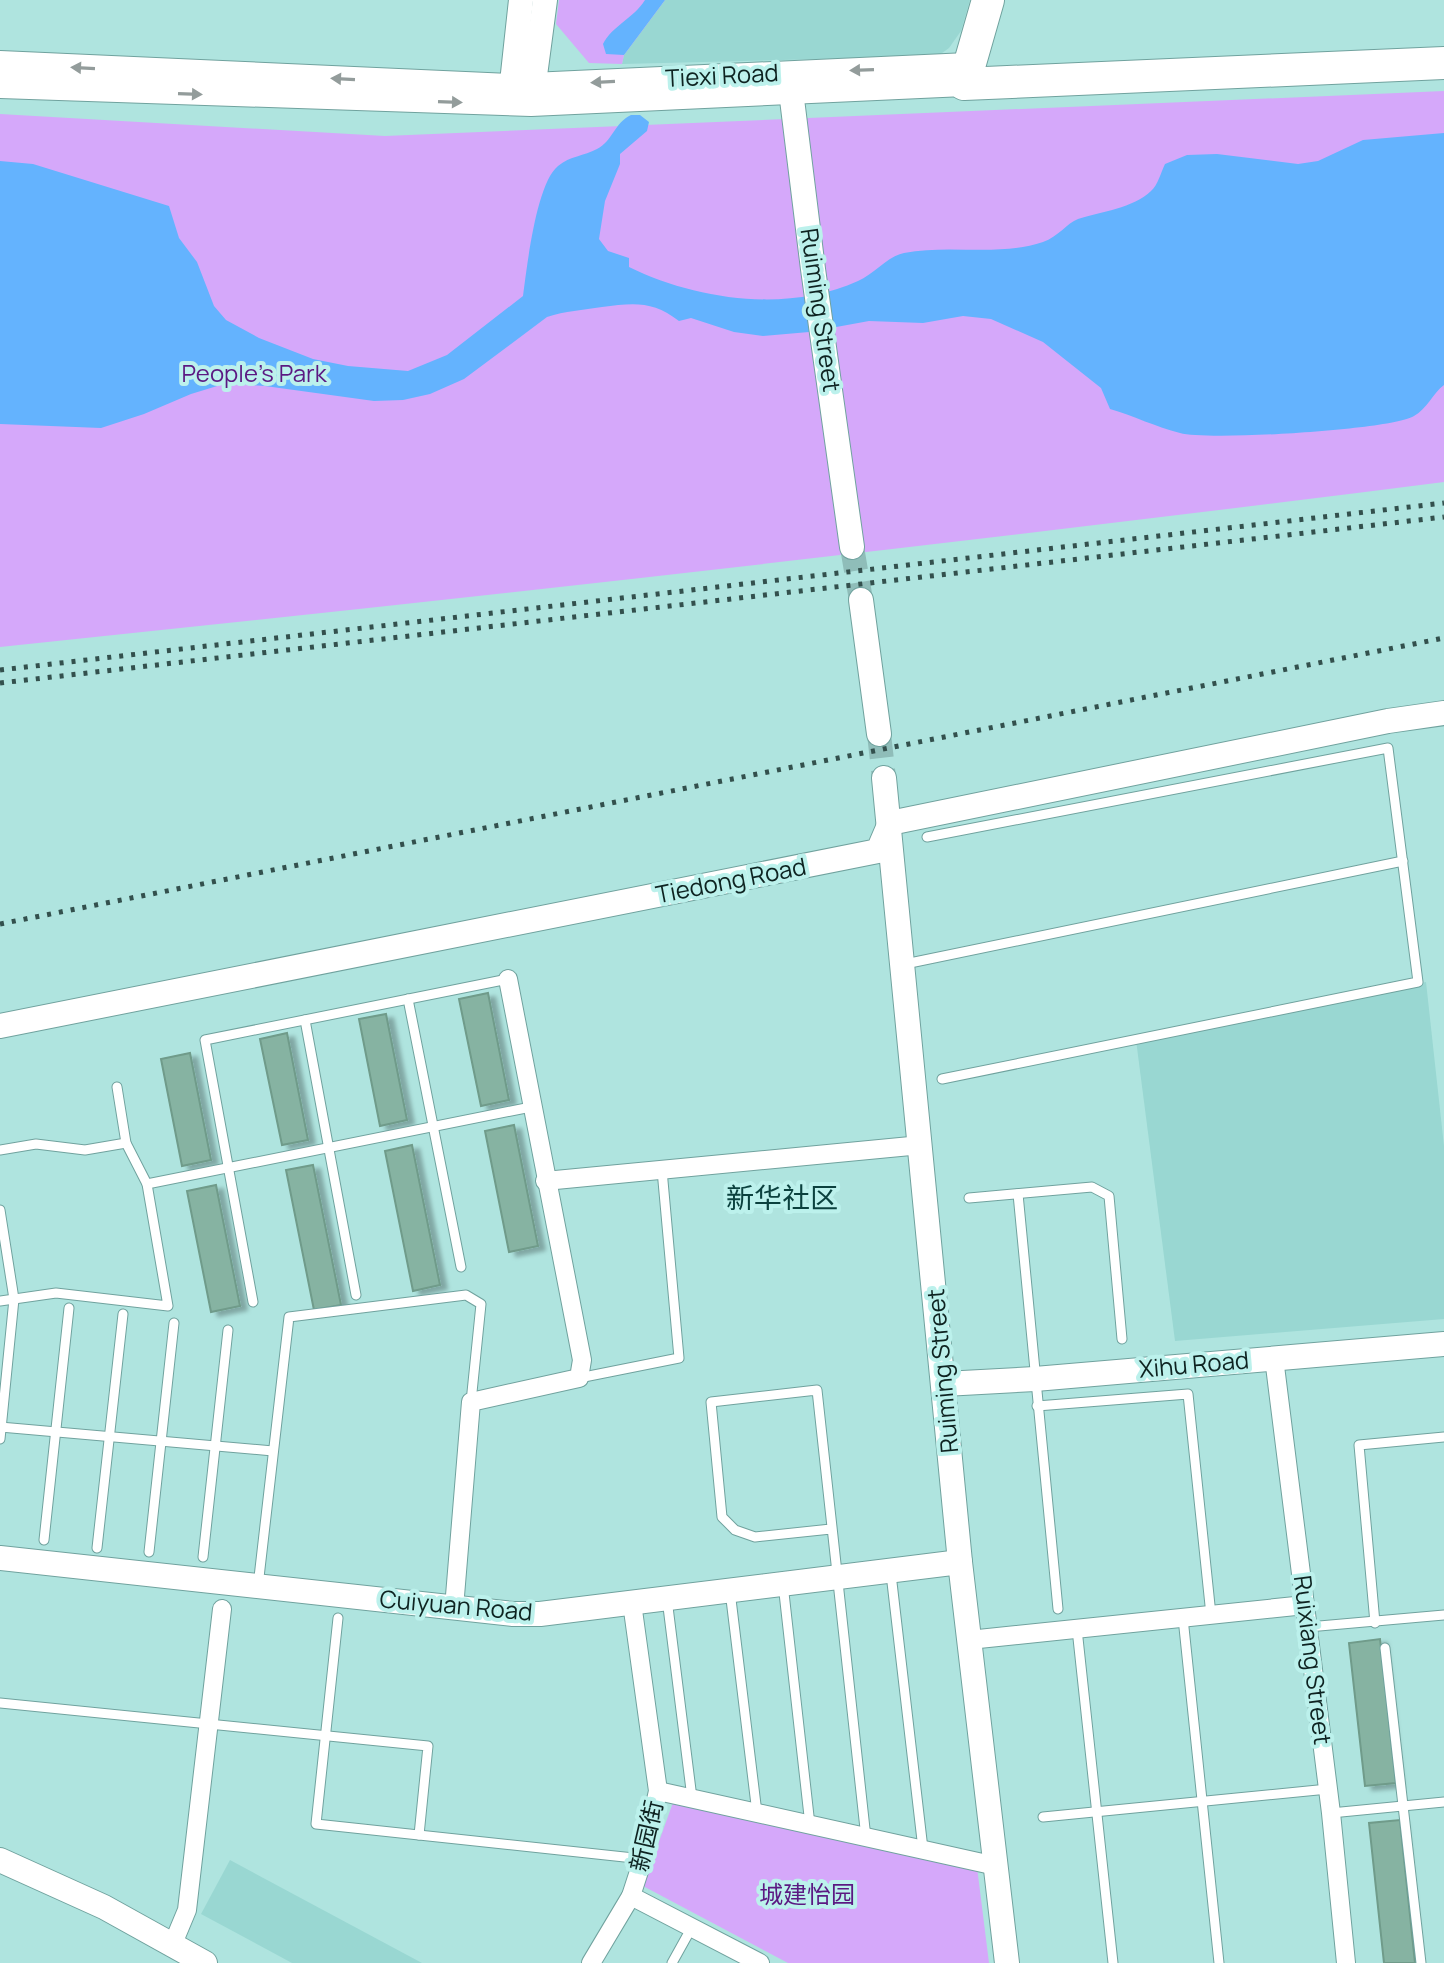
<svg xmlns="http://www.w3.org/2000/svg" width="1444" height="1963" viewBox="0 0 1444 1963" font-family="Manrope,'Noto Sans SC',sans-serif">
	<defs>
		<filter id="shadow"><feDropShadow dx="7" dy="4" stdDeviation="2" flood-color="#0004"/></filter>
	</defs>
	<rect width="100%" height="100%" fill="#afe4df"/>
	<g fill="#99d7d2">
		<path d="M665 0H970L961 31 949 48 938 56 622 64 624 55Z"/>
		<path d="M1426 982 1444 1146V1319L1175 1341 1136 1040Z"/>
		<path d="M230 1860 422 1963H292L201 1914Z"/>
	</g>
	<g fill="#d5a8fa">
		<path d="M559 0H665L624 55 622 64 589 63 556 24Z"/>
		<path d="M1444 91V482C963 543 482 597 0 647V114L385 136Z"/>
		<path d="M675 1797 916 1852 975 1851 989 1963H788L643 1886Z"/>
	</g>
	<g fill="#64b3fe">
		<path d="M645 0H665L624 55 606 54 603 44C612 26 634 18 645 0Z"/>
		<path d="M631 115H640L649 122 647 131 620 154V164L605 201 599 239 608 251 629 258V267C696 300 788 313 858 281 874 274 888 256 904 253 950 244 999 257 1043 242 1058 237 1067 223 1078 219 1100 212 1134 208 1151 191 1158 185 1161 172 1165 164L1187 155 1217 154 1298 164 1318 161 1363 140 1444 133V385C1433 393 1427 409 1414 416 1392 430 1208 441 1180 433 1156 427 1134 416 1110 409L1101 388 1043 342 991 319 963 316 923 323 869 321 809 332 763 336 734 332 691 318 679 321C653 300 632 303 602 307 583 310 565 311 547 317L464 379 430 394 403 400 374 401 265 386 227 383 191 394 144 414 101 428 0 424V161L33 164 169 206 179 238 197 262 214 306 226 320 259 338 313 359 348 366 408 371 447 355 523 296C527 267 536 184 558 166 570 156 584 156 597 149 612 142 615 122 631 115Z"/>
	</g>
	<g fill="#86b3a2" stroke="#6f9b8a" stroke-width="2" filter="url(#shadow)">
		<path d="M488 993 509 1100 481 1106 459 999Z"/>
		<path d="M386 1014 407 1120 380 1126 359 1019Z"/>
		<path d="M287 1033 308 1140 282 1145 260 1039Z"/>
		<path d="M190 1053 211 1160 182 1166 161 1059Z"/>
		<path d="M514 1125 538 1246 509 1252 485 1131Z"/>
		<path d="M412 1145 440 1285 413 1291 385 1151Z"/>
		<path d="M313 1165 341 1305 314 1310 286 1170Z"/>
		<path d="M216 1185 240 1306 211 1312 187 1191Z"/>
		<path d="M1380 1639 1396 1783 1365 1786 1349 1643Z"/>
		<path d="M1400 1820 1415 1963H1384L1369 1823Z"/>
	</g>
	<g fill="none" stroke-linecap="round" stroke-linejoin="round">
		<g stroke="#8fbdb9" stroke-width="24" stroke-dasharray="24 12" stroke-linecap="butt">
			<path d="M852 547 861 600"/>
			<path d="M879 734 884 778"/>
		</g>
		<g stroke="#70a29e" stroke-width="11">
			<g id="lane">
				<path d="M927 837 1388 748 1418 982 942 1079"/>
				<path d="M905 964 1403 861"/>
				<path d="M408 999 461 1267"/>
				<path d="M305 1020 356 1295"/>
				<path d="M0 1150 36 1144 85 1150 126 1143"/>
				<path d="M147 1184 531 1107"/>
				<path d="M1018 1194 1058 1609"/>
				<path d="M969 1198 1092 1187 1109 1196 1122 1339"/>
				<path d="M0 1301 56 1293 168 1306 147 1184 126 1143 117 1087"/>
				<path d="M253 1302 205 1040 508 979"/>
				<path d="M579 1378 679 1358 662 1170"/>
				<path d="M1037 1406 1188 1394 1211 1615"/>
				<path d="M0 1427 273 1451"/>
				<path d="M0 1439 14 1299 0 1210"/>
				<path d="M831 1529 755 1537 735 1530 722 1517 711 1402 817 1390 866 1838"/>
				<path d="M44 1540 69 1308"/>
				<path d="M97 1548 123 1314"/>
				<path d="M149 1552 174 1323"/>
				<path d="M203 1557 228 1330"/>
				<path d="M891 1574 923 1849"/>
				<path d="M783 1584 810 1825"/>
				<path d="M258 1586 289 1317 466 1295 481 1304 471 1402"/>
				<path d="M730 1591 757 1813"/>
				<path d="M667 1599 692 1798"/>
				<path d="M338 1618 316 1824 643 1859"/>
				<path d="M1183 1618 1219 1963"/>
				<path d="M1375 1623 1359 1445 1444 1437"/>
				<path d="M1308 1627 1444 1615"/>
				<path d="M1077 1629 1113 1963"/>
				<path d="M1385 1648 1421 1963"/>
				<path d="M0 1703 428 1746 419 1835"/>
				<path d="M1331 1813 1444 1802"/>
				<path d="M1043 1817 1328 1789"/>
				<path d="M672 1963 692 1927"/>
			</g>
		</g>
		<g stroke="#70a29e" stroke-width="20">
			<g id="street">
				<path d="M545 1181 921 1145"/>
				<path d="M1274 1358 1331 1813 1346 1963"/>
				<path d="M454 1608 471 1402 579 1378 582 1360 508 979"/>
				<path d="M969 1640 1305 1605"/>
				<path d="M658 1791 996 1866"/>
				<path d="M631 1896 760 1963"/>
				<path d="M172 1946 187 1910 222 1609"/>
				<path d="M591 1963 631 1896 643 1859 658 1791 632 1603"/>
			</g>
		</g>
		<g stroke="#70a29e" stroke-width="26">
			<g id="secondary">
				<path d="M0 63 510 86 968 65"/>
				<path d="M789 75 813 269 852 547"/>
				<path d="M0 86 531 104 964 84"/>
				<path d="M532 98 545 0"/>
				<path d="M510 101 521 0"/>
				<path d="M861 600 879 734"/>
				<path d="M884 778 960 1562 1007 1963"/>
				<path d="M0 1026 878 851 890 823 1388 721 1444 713"/>
				<path d="M944 1384 1035 1379 1444 1344"/>
				<path d="M0 1558 513 1614H540L960 1562"/>
				<path d="M0 1860 104 1907 205 1963"/>
			</g>
		</g>
		<g stroke="#70a29e" stroke-width="34">
			<path id="highway" d="M988 0 964 84 1444 63"/>
		</g>
		<use href="#lane" stroke="#fff" stroke-width="9"/>
		<use href="#street" stroke="#fff" stroke-width="18"/>
		<use href="#secondary" stroke="#fff" stroke-width="24"/>
		<use href="#highway" stroke="#fff" stroke-width="32"/>
		<g stroke="#33504d" stroke-width="5" stroke-dasharray="4 8" stroke-linecap="butt">
			<path d="M0 670 1444 503"/>
			<path d="M0 683 1444 517"/>
			<path d="M0 924 1444 638"/>
		</g>
	</g>
	<defs><path id="oneway-solid" d="M-6-.8H1V-3.2L6.5 0L1 3.2V.8H-6Z" transform="scale(2)"/></defs>
	<g fill="#939c9b">
		<use href="#oneway-solid" transform="translate(83 68) rotate(-177)"/>
		<use href="#oneway-solid" transform="translate(862 70) rotate(178)"/>
		<use href="#oneway-solid" transform="translate(343 79) rotate(-177)"/>
		<use href="#oneway-solid" transform="translate(603 82) rotate(177)"/>
		<use href="#oneway-solid" transform="translate(190 94) rotate(2)"/>
		<use href="#oneway-solid" transform="translate(450 102) rotate(2)"/>
	</g>
	<g text-anchor="middle" stroke-width="8" stroke-linejoin="round" paint-order="stroke">
		<g font-size="24" fill="#0e2321" stroke="#bcf1ec">
			<text transform="translate(722 76) rotate(-3)" y="8">Tiexi Road</text>
			<text transform="translate(820 310) rotate(82)" y="8">Ruiming Street</text>
			<text transform="translate(731 881) rotate(-11)" y="8">Tiedong Road</text>
			<text transform="translate(1194 1365) rotate(-5)" y="8">Xihu Road</text>
			<text transform="translate(943 1371) rotate(-95)" y="8">Ruiming Street</text>
			<text transform="translate(456 1606) rotate(5)" y="8">Cuiyuan Road</text>
			<text transform="translate(1312 1660) rotate(83)" y="8">Ruixiang Street</text>
			<text transform="translate(647 1836) rotate(-77)" y="8">新园街</text>
		</g>
		<g font-size="24" fill="#5b1982" stroke="#bcf1ec">
			<text x="254" y="382">People's Park</text>
			<text x="807" y="1903">城建怡园</text>
		</g>
		<g font-size="28" fill="#0b413e" stroke="#bcf1ec">
			<text x="782" y="1208">新华社区</text>
		</g>
	</g>
</svg>
